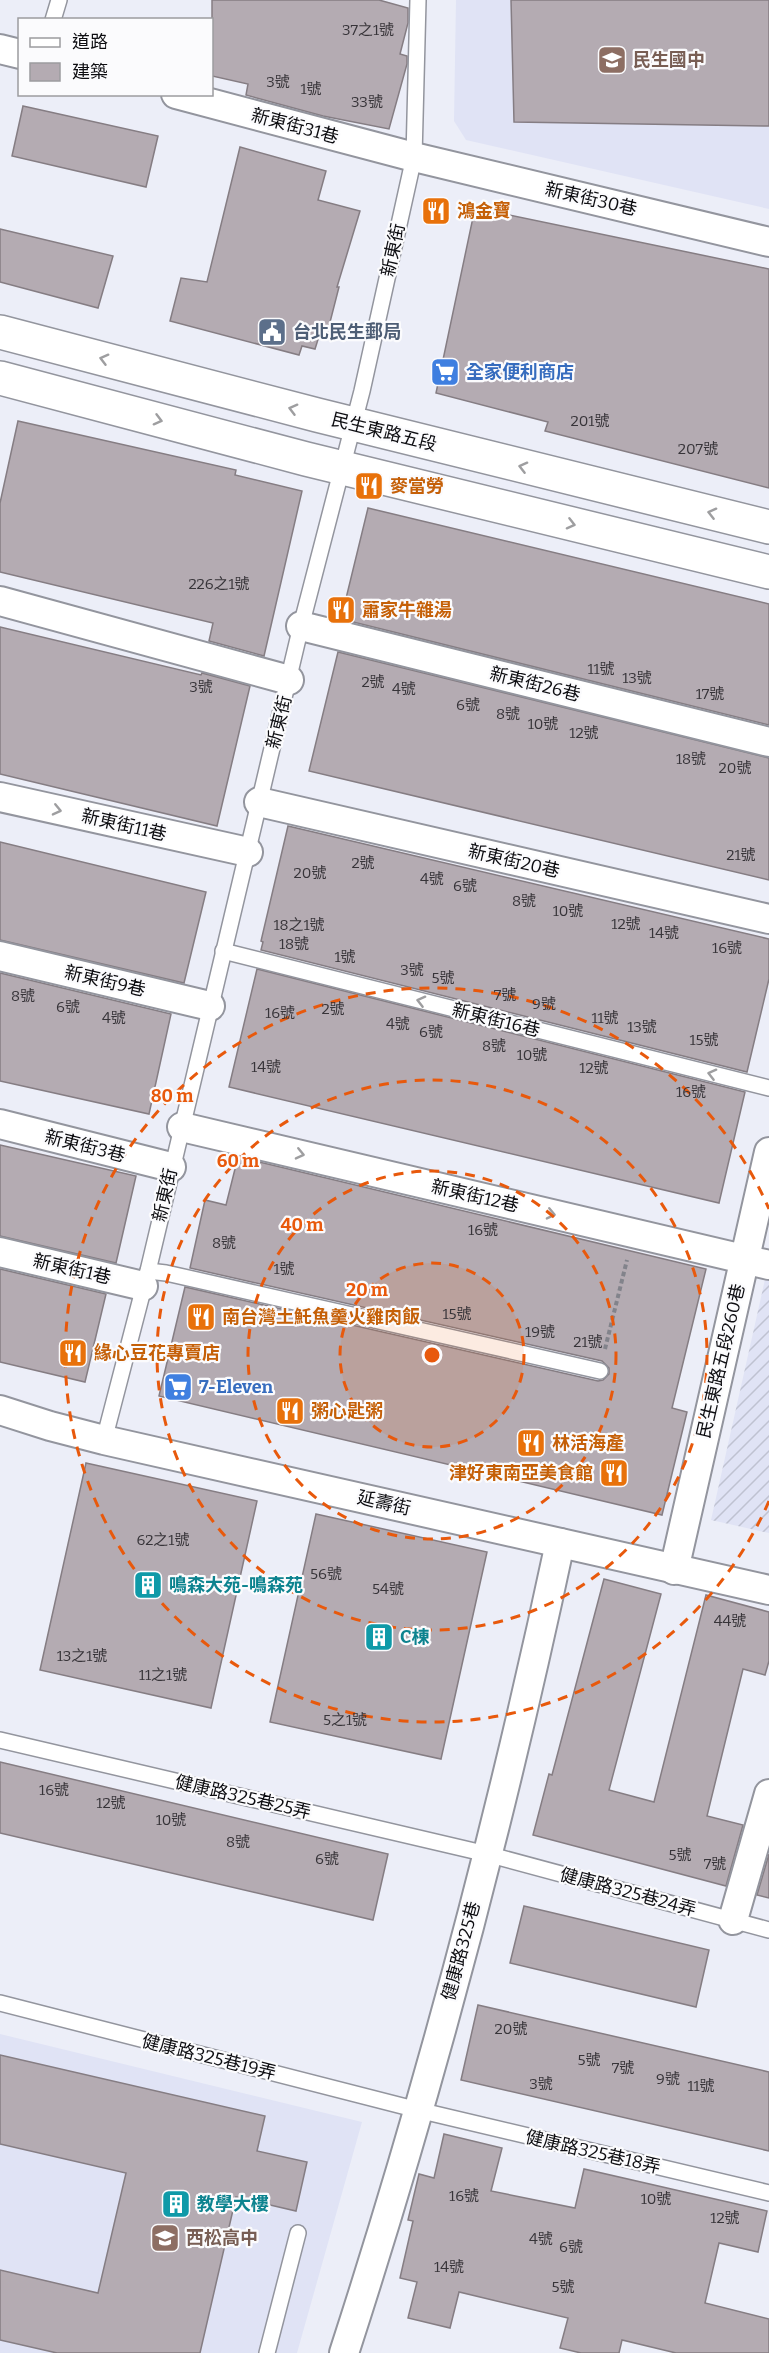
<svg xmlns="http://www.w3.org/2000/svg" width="769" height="2353" viewBox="0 0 769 2353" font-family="Bitter,'Noto Sans TC',serif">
	<defs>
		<pattern id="industrial-furrows" width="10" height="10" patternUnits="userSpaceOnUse" patternTransform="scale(1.5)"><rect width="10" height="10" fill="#e0e3f5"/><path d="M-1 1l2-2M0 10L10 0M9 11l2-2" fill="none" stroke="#bfc2d1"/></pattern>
	</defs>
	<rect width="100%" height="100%" fill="#eceef8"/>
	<g fill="#e0e3f5">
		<path d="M456 0H769V209L466 140 454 121Z"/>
		<path d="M0 2034 362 2122 297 2353H0Z"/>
	</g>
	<path fill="url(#industrial-furrows)" d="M766 1275 769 1276V1533L711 1520Z"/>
	<g fill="#b4abb2" stroke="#857d83" stroke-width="1.5">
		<path d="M212 0H379L408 8V23L400 54 407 56V64L389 129 323 116 246 95 248 84 212 76Z"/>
		<path d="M511 0H769V126L514 122Z"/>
		<path d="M23 106 158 136 146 187 12 156Z"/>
		<path d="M240 147 326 171 318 200 360 211 337 287H339L327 334 320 333 315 349 302 346 299 355 170 321 181 278 207 282Z"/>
		<path d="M475 208 769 269V488L545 431 548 422 436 393Z"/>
		<path d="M0 229 113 256 98 308 0 282Z"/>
		<path d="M18 421 236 470 235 475 302 491 264 656 209 641 213 623 0 572V503Z"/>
		<path d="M368 508 769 604V725L341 619Z"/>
		<path d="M0 627 201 675 202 673 250 686 217 826 0 774Z"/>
		<path d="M338 652 769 758V880L309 771Z"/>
		<path d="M288 826 769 939V979L747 1072 261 950 263 942 261 941Z"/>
		<path d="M0 842 206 892 184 983 0 940Z"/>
		<path d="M257 969 745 1092 719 1203 229 1087Z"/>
		<path d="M0 973 171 1014 149 1114 0 1081Z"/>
		<path d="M0 1145 136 1176 116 1263 0 1236Z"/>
		<path d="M238 1157 706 1269 672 1408 687 1412 662 1515 159 1396 185 1287 598 1381 603 1380 609 1374V1368L602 1361 190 1268 205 1200 226 1205Z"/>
		<path d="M0 1269 106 1294 85 1382 0 1362Z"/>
		<path d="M86 1463 257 1501 211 1708 40 1670Z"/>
		<path d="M316 1514 487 1552 441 1759 270 1722Z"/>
		<path d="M604 1579 661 1594 609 1790 654 1802 706 1595 769 1612V1661L765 1675 743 1669 707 1816 743 1825 726 1886 533 1835 549 1774 552 1775Z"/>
		<path d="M0 1762 388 1854 373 1920 0 1833Z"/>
		<path d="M769 1854V1898L757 1895Z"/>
		<path d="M524 1906 709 1950 696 2007 510 1963Z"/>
		<path d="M478 2005 769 2072V2151L461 2080Z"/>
		<path d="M0 2055 265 2116 257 2151 307 2162 296 2211 236 2197 200 2353H57L0 2340V2270L98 2293 126 2173 0 2144Z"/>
		<path d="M444 2134 502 2148 491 2191 575 2208 584 2169 767 2211 758 2252 719 2243 705 2303 769 2319V2353H676L622 2340 619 2353H581L560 2348 568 2318 459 2292 450 2328 408 2318 417 2282 400 2278 413 2221 408 2220 419 2174 434 2178Z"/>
	</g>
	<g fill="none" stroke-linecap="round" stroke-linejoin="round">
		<g stroke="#93959e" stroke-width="18">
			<g id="lane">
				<path d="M53 20 59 0"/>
				<path d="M223 951 769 1088"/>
				<path d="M148 1271 166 1273 600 1371"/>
				<path d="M104 1440 148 1271 301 626 362 391 414 157 418 0"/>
				<path d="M0 1740 487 1854 769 1930"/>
				<path d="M0 2003 418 2110 769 2193"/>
				<path d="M267 2353 298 2233"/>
			</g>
		</g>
		<g stroke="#93959e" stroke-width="32">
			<g id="street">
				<path d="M0 49 20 54"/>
				<path d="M176 94 414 157 769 242"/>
				<path d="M0 601 289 680"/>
				<path d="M301 626 769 742"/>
				<path d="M0 797 248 852"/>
				<path d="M259 802 769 919"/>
				<path d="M0 956 210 1006"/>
				<path d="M0 1124 171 1167"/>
				<path d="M182 1127 769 1265"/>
				<path d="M0 1252 143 1286"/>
				<path d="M0 1410 50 1426 104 1440 769 1590"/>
				<path d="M674 1570 769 1152"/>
				<path d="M733 1920 769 1794"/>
				<path d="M344 2353C430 2088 502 1816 560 1543"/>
			</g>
		</g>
		<g stroke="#93959e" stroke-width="36">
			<g id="secondary">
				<path d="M0 332 317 415 769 527"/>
				<path d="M0 378 306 459 769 572"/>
			</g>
		</g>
		<path stroke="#82838b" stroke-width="4" stroke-dasharray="4.5 3" stroke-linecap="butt" d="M605 1349 627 1260"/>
		<use href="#lane" stroke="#fff" stroke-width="15"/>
		<use href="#street" stroke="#fff" stroke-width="28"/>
		<use href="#secondary" stroke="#fff" stroke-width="33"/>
	</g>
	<defs><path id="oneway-chevron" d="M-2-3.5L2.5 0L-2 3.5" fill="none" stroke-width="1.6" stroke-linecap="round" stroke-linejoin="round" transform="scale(1.5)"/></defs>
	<g stroke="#9e9ea0">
		<use href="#oneway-chevron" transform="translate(104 359) rotate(-165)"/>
		<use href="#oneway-chevron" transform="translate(293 409) rotate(-165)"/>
		<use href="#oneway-chevron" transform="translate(158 420) rotate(15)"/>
		<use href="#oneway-chevron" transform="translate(523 467) rotate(-166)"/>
		<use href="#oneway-chevron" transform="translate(712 513) rotate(-166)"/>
		<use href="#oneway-chevron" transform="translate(571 524) rotate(14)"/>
		<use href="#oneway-chevron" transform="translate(57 810) rotate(13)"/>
		<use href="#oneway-chevron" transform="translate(421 1001) rotate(-166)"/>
		<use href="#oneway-chevron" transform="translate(712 1074) rotate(-166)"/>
		<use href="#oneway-chevron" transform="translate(300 1154) rotate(13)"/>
		<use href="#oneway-chevron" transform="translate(551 1214) rotate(13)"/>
	</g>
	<circle cx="432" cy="1355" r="92" fill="#e8590c" fill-opacity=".12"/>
	<g fill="none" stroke="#e8590c" stroke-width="3" stroke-dasharray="10 8">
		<circle cx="432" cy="1355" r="92"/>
		<circle cx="432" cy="1355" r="184"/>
		<circle cx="432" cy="1355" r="275"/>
		<path d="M769 1501A367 367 0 1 1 769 1209"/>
	</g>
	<defs>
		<g id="school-square" transform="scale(1.5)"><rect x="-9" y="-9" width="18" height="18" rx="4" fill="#8d6e63" stroke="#fbfbfd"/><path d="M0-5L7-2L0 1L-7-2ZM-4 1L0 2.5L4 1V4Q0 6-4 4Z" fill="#fff"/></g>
		<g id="restaurant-square" transform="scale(1.5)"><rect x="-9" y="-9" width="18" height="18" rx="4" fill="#e8710a" stroke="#fbfbfd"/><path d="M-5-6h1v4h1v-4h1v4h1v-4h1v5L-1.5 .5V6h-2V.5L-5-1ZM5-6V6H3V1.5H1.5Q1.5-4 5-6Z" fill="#fff"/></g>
		<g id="civic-square" transform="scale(1.5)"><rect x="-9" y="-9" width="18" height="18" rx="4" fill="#5c6f8a" stroke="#fbfbfd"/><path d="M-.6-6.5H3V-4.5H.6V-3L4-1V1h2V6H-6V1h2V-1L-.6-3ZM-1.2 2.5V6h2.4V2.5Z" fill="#fff"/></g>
		<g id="supermarket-square" transform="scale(1.5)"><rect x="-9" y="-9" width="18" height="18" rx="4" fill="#3f7fe0" stroke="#fbfbfd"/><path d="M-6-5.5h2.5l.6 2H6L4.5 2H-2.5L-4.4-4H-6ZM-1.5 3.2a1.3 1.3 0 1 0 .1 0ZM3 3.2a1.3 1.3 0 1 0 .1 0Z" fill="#fff"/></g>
		<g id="building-square" transform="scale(1.5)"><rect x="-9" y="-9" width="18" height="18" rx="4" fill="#0f9aa8" stroke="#fbfbfd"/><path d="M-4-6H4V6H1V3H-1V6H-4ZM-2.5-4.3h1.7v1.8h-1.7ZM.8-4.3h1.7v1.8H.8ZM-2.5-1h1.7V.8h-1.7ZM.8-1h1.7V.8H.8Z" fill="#fff"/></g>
	</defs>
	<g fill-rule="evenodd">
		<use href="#school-square" x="612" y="60"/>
		<use href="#restaurant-square" x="436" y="211"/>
		<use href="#civic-square" x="272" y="332"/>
		<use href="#supermarket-square" x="445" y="372"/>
		<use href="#restaurant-square" x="369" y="486"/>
		<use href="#restaurant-square" x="341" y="610"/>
		<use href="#restaurant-square" x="201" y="1317"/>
		<use href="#restaurant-square" x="73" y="1353"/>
		<use href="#supermarket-square" x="178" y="1387"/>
		<use href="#restaurant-square" x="290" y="1411"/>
		<use href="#restaurant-square" x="531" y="1443"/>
		<use href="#restaurant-square" x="614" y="1473"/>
		<use href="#building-square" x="148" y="1585"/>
		<use href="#building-square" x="379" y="1637"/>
		<use href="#building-square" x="176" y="2204"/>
		<use href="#school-square" x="165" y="2238"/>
	</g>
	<g text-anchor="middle" stroke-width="4.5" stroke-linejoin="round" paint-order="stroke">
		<g font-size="15" fill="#373439">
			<text x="368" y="35">37之1號</text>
			<text x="278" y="87">3號</text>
			<text x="311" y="94">1號</text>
			<text x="367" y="107">33號</text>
			<text x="590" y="426">201號</text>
			<text x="698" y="454">207號</text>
			<text x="219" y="589">226之1號</text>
			<text x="601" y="674">11號</text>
			<text x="637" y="683">13號</text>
			<text x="373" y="687">2號</text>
			<text x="201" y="692">3號</text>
			<text x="404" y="694">4號</text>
			<text x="710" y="699">17號</text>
			<text x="468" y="710">6號</text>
			<text x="508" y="719">8號</text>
			<text x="543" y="729">10號</text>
			<text x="584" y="738">12號</text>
			<text x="691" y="764">18號</text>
			<text x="735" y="773">20號</text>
			<text x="741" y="860">21號</text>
			<text x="363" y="868">2號</text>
			<text x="310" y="878">20號</text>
			<text x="432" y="884">4號</text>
			<text x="465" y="891">6號</text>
			<text x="524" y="906">8號</text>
			<text x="568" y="916">10號</text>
			<text x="626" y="929">12號</text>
			<text x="299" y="930">18之1號</text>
			<text x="664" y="938">14號</text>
			<text x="294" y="949">18號</text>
			<text x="727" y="953">16號</text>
			<text x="345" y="962">1號</text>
			<text x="412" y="975">3號</text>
			<text x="443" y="983">5號</text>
			<text x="505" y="1000">7號</text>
			<text x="23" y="1001">8號</text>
			<text x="544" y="1009">9號</text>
			<text x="68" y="1012">6號</text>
			<text x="333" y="1014">2號</text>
			<text x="280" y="1018">16號</text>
			<text x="114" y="1023">4號</text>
			<text x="605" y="1023">11號</text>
			<text x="398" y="1029">4號</text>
			<text x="642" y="1032">13號</text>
			<text x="431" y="1037">6號</text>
			<text x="704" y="1045">15號</text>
			<text x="494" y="1051">8號</text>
			<text x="532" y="1060">10號</text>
			<text x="266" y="1072">14號</text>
			<text x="594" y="1073">12號</text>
			<text x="691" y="1097">16號</text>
			<text x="483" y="1235">16號</text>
			<text x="224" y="1248">8號</text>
			<text x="284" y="1274">1號</text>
			<text x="457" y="1319">15號</text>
			<text x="540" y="1337">19號</text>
			<text x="588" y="1347">21號</text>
			<text x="163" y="1545">62之1號</text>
			<text x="326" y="1579">56號</text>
			<text x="388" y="1594">54號</text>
			<text x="730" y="1626">44號</text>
			<text x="82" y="1661">13之1號</text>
			<text x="163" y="1680">11之1號</text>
			<text x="345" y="1725">5之1號</text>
			<text x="54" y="1795">16號</text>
			<text x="111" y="1808">12號</text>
			<text x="171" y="1825">10號</text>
			<text x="238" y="1847">8號</text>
			<text x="680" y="1860">5號</text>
			<text x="327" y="1864">6號</text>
			<text x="715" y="1869">7號</text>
			<text x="511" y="2034">20號</text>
			<text x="589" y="2065">5號</text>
			<text x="623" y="2073">7號</text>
			<text x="668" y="2084">9號</text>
			<text x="541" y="2089">3號</text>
			<text x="701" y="2091">11號</text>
			<text x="464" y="2201">16號</text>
			<text x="656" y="2204">10號</text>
			<text x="725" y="2223">12號</text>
			<text x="541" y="2244">4號</text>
			<text x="571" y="2252">6號</text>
			<text x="449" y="2272">14號</text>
			<text x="563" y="2292">5號</text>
		</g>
		<g font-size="18" font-weight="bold" fill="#785e54" stroke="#fbfbfd" text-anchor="start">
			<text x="633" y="66">民生國中</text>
			<text x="186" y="2244">西松高中</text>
		</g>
		<g font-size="18" fill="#0d0d11" stroke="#fbfbfd">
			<text transform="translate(295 126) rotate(15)" y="6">新東街31巷</text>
			<text transform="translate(591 199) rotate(13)" y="6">新東街30巷</text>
			<text transform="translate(393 250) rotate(-78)" y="6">新東街</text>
			<text transform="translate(384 432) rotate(14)" y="6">民生東路五段</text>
			<text transform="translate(535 684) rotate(14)" y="6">新東街26巷</text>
			<text transform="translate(279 722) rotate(-76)" y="6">新東街</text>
			<text transform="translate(124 825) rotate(13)" y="6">新東街11巷</text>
			<text transform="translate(514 861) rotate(13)" y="6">新東街20巷</text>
			<text transform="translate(105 981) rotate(13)" y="6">新東街9巷</text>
			<text transform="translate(496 1020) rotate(14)" y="6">新東街16巷</text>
			<text transform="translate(85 1146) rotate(14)" y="6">新東街3巷</text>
			<text transform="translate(165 1195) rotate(-77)" y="6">新東街</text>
			<text transform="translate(475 1196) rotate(13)" y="6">新東街12巷</text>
			<text transform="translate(72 1269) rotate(13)" y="6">新東街1巷</text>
			<text transform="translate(721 1361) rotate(-77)" y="6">民生東路五段260巷</text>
			<text transform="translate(384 1503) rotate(13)" y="6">延壽街</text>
			<text transform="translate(243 1797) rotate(13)" y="6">健康路325巷25弄</text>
			<text transform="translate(628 1892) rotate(15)" y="6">健康路325巷24弄</text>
			<text transform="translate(461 1951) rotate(-75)" y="6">健康路325巷</text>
			<text transform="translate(209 2057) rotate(14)" y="6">健康路325巷19弄</text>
			<text transform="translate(593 2152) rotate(13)" y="6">健康路325巷18弄</text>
		</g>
		<g font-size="18" font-weight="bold" fill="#c56008" stroke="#fbfbfd" text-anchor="start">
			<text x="457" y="217">鴻金寶</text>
			<text x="390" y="492">麥當勞</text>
			<text x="362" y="616">蕭家牛雜湯</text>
			<text x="222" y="1323">南台灣土魠魚羹火雞肉飯</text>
			<text x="94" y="1359">緣心豆花專賣店</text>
			<text x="311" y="1417">粥心匙粥</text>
			<text x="552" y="1449">林活海產</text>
			<text x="593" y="1479" text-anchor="end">津好東南亞美食館</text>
		</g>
		<g font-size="18" font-weight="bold" fill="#4e5e75" stroke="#fbfbfd" text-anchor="start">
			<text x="293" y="338">台北民生郵局</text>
		</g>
		<g font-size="18" font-weight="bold" fill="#366cbe" stroke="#fbfbfd" text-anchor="start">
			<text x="466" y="378">全家便利商店</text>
			<text x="199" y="1393">7-Eleven</text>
		</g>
		<g font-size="18" font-weight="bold" fill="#0d838f" stroke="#fbfbfd" text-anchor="start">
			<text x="169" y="1591">鳴森大苑-鳴森苑</text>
			<text x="400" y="1643">C棟</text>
			<text x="197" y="2210">教學大樓</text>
		</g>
	</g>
	<circle cx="432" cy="1355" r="9" fill="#e8590c" stroke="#fbfbfd" stroke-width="3"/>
	<g font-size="18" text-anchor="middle" font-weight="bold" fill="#e8590c" stroke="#fbfbfd" stroke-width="4.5" stroke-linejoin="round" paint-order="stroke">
		<text x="172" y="1102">80 m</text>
		<text x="238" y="1167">60 m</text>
		<text x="302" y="1231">40 m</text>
		<text x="367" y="1296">20 m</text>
	</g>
	<rect x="18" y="18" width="195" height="78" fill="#fbfbfd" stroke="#9c9c9f" stroke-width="1.5"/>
	<rect x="30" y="38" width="30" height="9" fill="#ffffff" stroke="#9c9c9f" stroke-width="1.5"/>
	<text x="72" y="48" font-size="18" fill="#0d0d11">道路</text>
	<rect x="30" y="63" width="30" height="18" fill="#b4abb2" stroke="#9c9c9f" stroke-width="1.5"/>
	<text x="72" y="78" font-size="18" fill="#0d0d11">建築</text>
</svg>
